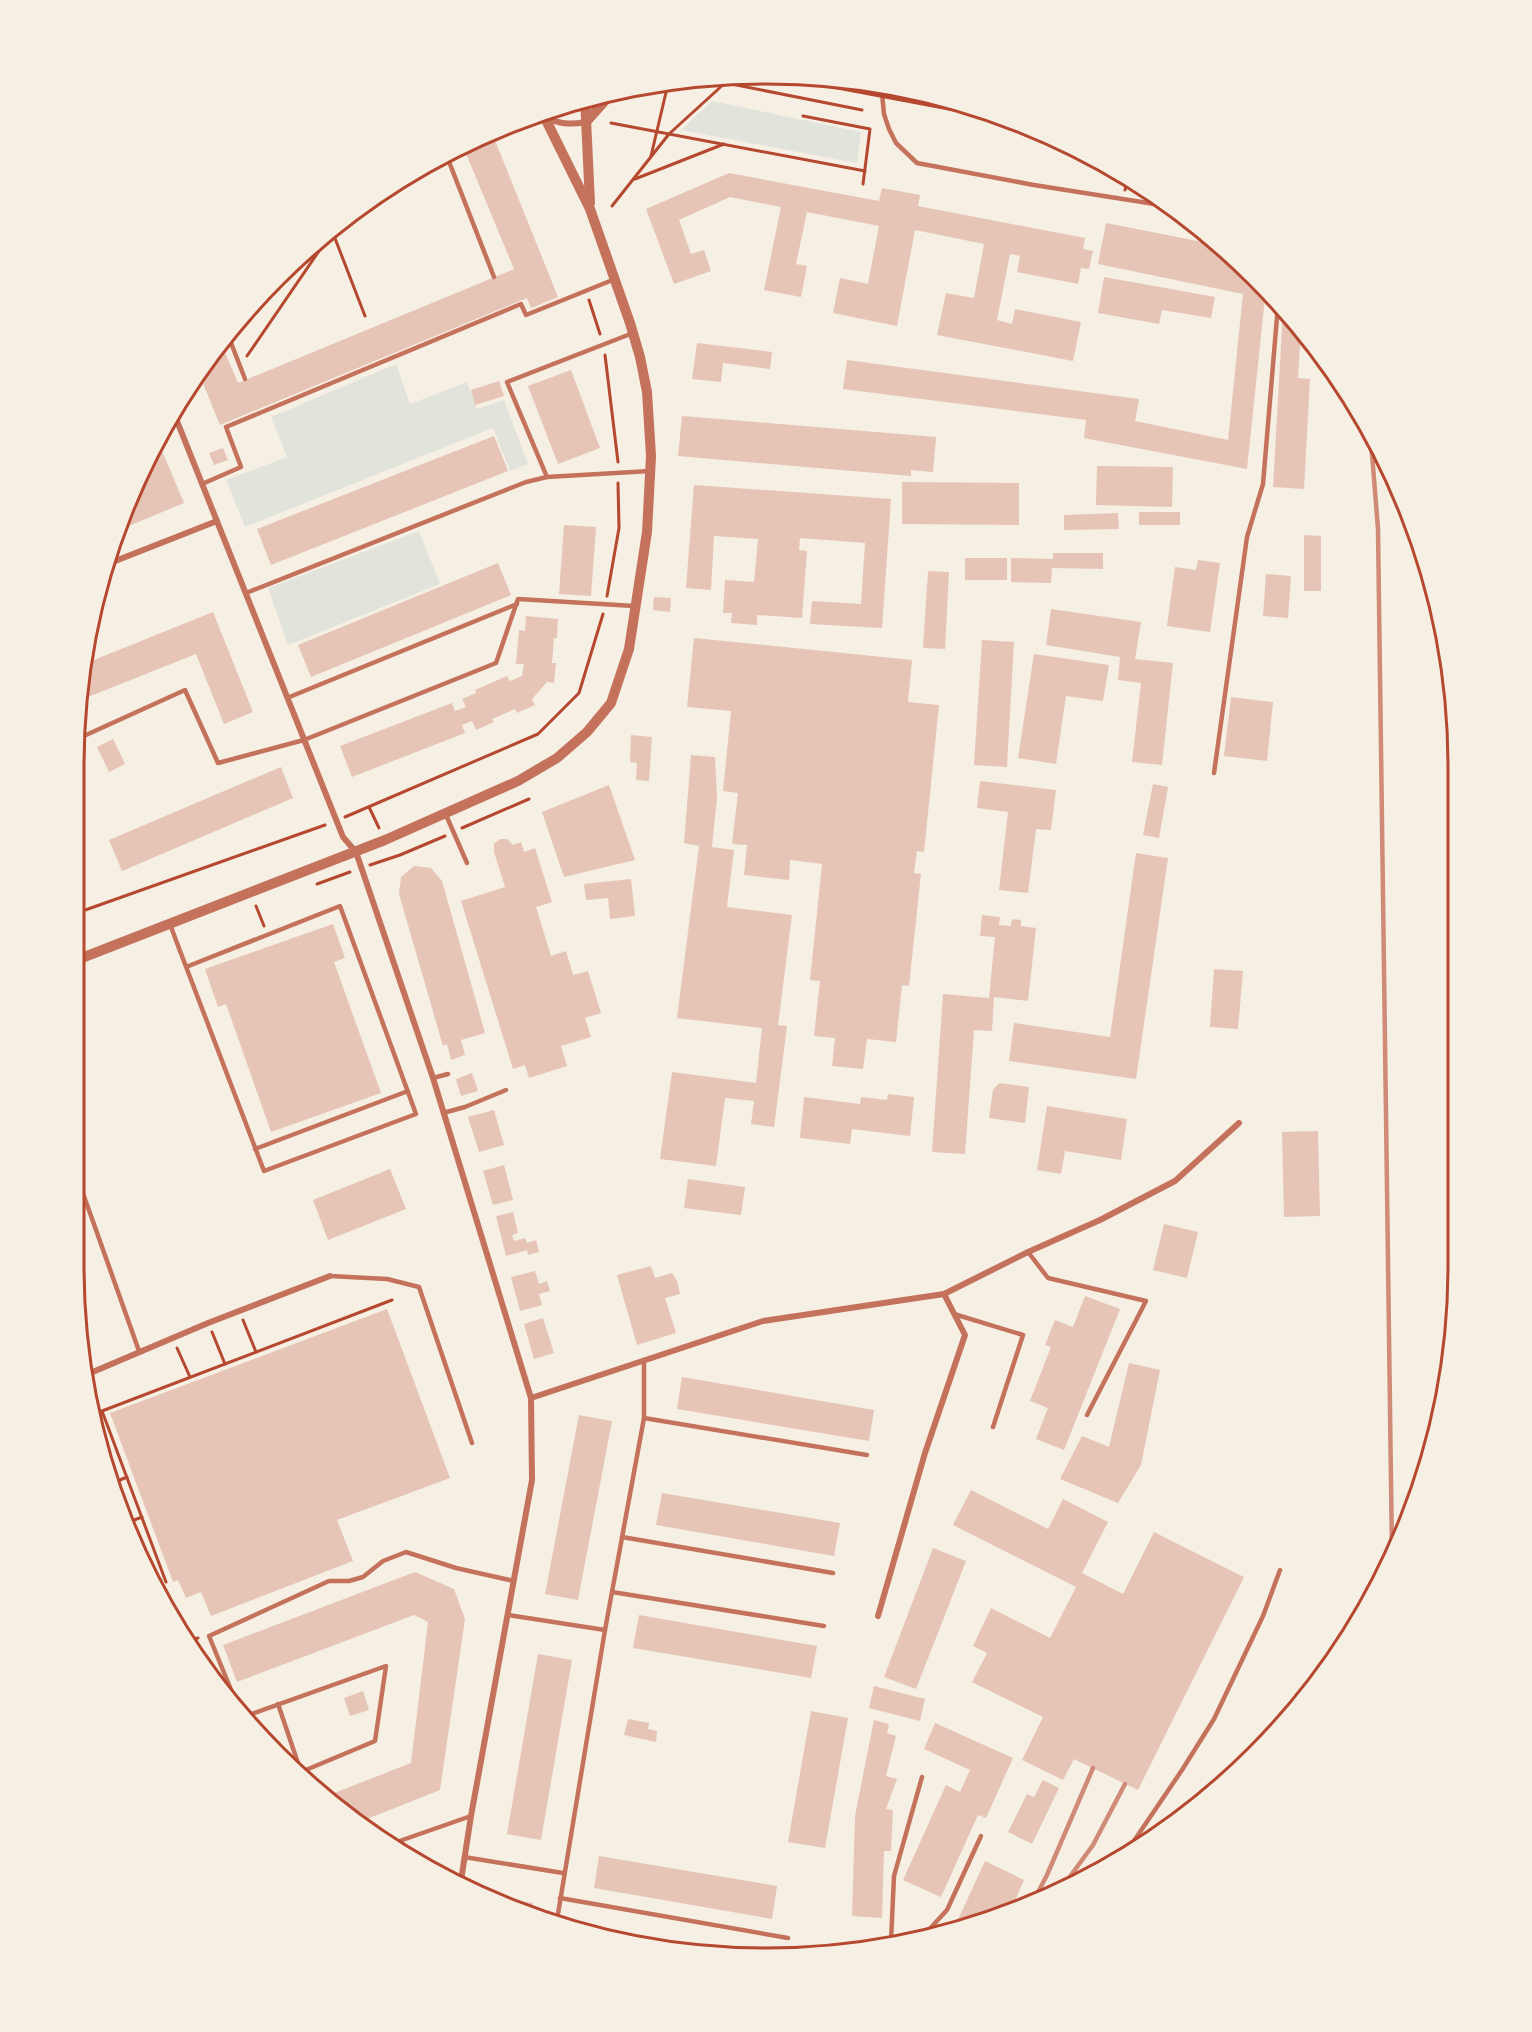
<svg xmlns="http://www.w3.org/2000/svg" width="1532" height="2032" viewBox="0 0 1532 2032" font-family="'IBM Plex Sans',sans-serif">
	<rect width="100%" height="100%" fill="#f6efe4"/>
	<g fill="#e2e4dc">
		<path d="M712 101 861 132 857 163 681 130Z"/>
		<path d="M396 364 410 404 467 382 477 409 504 400 528 464 510 471 493 428 245 527 226 480 287 457 271 417Z"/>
		<path d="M419 531 440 584 288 645 268 588Z"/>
		<path d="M92 1407 112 1459 104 1462 97 1446Z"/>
		<path d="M144 1541 162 1591 158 1593 138 1543Z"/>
	</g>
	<g fill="#e6c5b7">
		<path d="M492 133 558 297 531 308 527 298 220 425 198 371 221 343 238 383 514 269 462 144Z"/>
		<path d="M729 173 879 201 882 188 920 195 918 206 1085 238 1083 249 1093 251 1089 269 1081 268 1078 284 1017 272 1020 256 1010 254 997 320 1012 324 1015 309 1081 322 1073 361 937 335 946 293 974 298 984 244 915 230 897 326 833 313 840 278 868 284 879 226 807 212 796 264 807 266 801 297 764 290 781 207 730 197 679 220 691 254 704 250 711 271 674 284 646 209Z"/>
		<path d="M1106 223 1223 246 1274 300 1265 298 1247 469 1084 438 1086 420 843 389 847 360 1139 399 1135 421 1228 440 1243 294 1098 264Z"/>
		<path d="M1104 277 1215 297 1211 318 1162 310 1159 324 1098 313Z"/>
		<path d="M1283 310 1301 329 1298 378 1310 379 1304 489 1273 487Z"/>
		<path d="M697 343 772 352 770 369 723 363 721 382 692 379Z"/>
		<path d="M571 370 600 448 558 464 528 386Z"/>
		<path d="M499 381 504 396 475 405 471 390Z"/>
		<path d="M682 416 936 437 933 472 911 470V476L678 456Z"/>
		<path d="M494 436 508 471 271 565 257 529Z"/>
		<path d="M157 439 184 503 119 530 134 489 142 485 138 477 145 460Z"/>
		<path d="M223 448 228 460 214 465 209 453Z"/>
		<path d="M1097 466 1173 467 1172 507 1096 505Z"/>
		<path d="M902 482 1019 483V525L902 524Z"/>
		<path d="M694 485 891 499 882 628 810 624 812 601 861 604 865 543 800 538 799 550 807 551 802 618 757 615V625L731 623 732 613H723L725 580 754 582 758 539 714 536 711 590 686 588Z"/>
		<rect x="1139" y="512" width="41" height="13"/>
		<path d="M1118 513 1119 529 1064 530V515Z"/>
		<path d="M564 525 596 527 591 596 559 594Z"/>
		<path d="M1304 535 1321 536V591H1304Z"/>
		<path d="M1053 553H1103V569L1052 568 1051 583 1011 582V558L1053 559Z"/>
		<rect x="965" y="558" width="42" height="22"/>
		<path d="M1198 560 1220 563 1210 632 1167 626 1175 567 1196 570Z"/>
		<path d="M498 563 511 595 311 677 298 645Z"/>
		<path d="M928 571 949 572 945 649 923 648Z"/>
		<path d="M1266 574 1291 576 1288 618 1263 616Z"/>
		<path d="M654 597 671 598 670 612 653 610Z"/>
		<path d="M1051 609 1141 622 1135 659 1173 663 1162 765 1132 762 1141 683 1118 680 1120 657 1046 645Z"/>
		<path d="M213 612 253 712 224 724 196 654 78 701 84 664Z"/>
		<path d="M526 616 558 619 557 638H554L552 663H556L554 683 547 682 532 699 535 705 517 713 515 709 492 719 494 722 476 730 472 721 462 725 465 733 352 777 340 746 452 703 455 711 466 707 462 699 476 693 475 690 507 676 510 681 522 676 524 664H516L519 630 525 631Z"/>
		<path d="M694 638 912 660 908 702 939 705 924 852 917 851 914 873 921 874 909 986 902 985 896 1042 867 1039 863 1069 832 1066 835 1038 814 1036 820 981 810 980 822 864 790 860 789 880 744 875 747 845 732 844 738 793 723 791 731 711 687 707Z"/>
		<path d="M982 640 1014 642 1007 767 974 765Z"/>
		<path d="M1034 654 1109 665 1103 701 1066 696 1056 764 1018 758Z"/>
		<path d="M1231 697 1273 702 1267 761 1224 756Z"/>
		<path d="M631 735 652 737 649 781 636 780 637 763 630 762Z"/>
		<path d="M113 739 125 764 109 772 97 747Z"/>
		<path d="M691 755 715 757 717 798 712 847 734 850 727 907 792 915 778 1025 787 1026 774 1127 751 1124 754 1101 725 1098 716 1166 660 1159 672 1072 756 1083 762 1028 677 1018 699 846 684 843Z"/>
		<path d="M281 767 293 798 122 871 109 840Z"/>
		<path d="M980 781 1056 790 1051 830 1036 829 1028 893 999 890 1008 812 977 808Z"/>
		<path d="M1153 784 1168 787 1159 838 1143 835Z"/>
		<path d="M609 785 635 860 564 877 542 812Z"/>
		<path d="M500 839H507L513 845 521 842 524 852 535 848 552 902 536 907 551 956 566 951 573 975 588 971 601 1013 585 1018 591 1037 561 1046 567 1066 529 1078 525 1065 513 1069 461 901 505 887 494 852V844Z"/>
		<path d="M1136 853 1168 858 1136 1079 1009 1061 1014 1023 1110 1037Z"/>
		<path d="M414 866 431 868 442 881 485 1033 461 1040 465 1055 451 1060 447 1044 443 1046 399 894 401 877Z"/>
		<path d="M631 879 635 916 610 919 608 898 586 900 584 884Z"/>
		<path d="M982 915 1000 917 999 925 1011 926 1012 919 1021 920V926L1036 928 1028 1001 994 997 992 1031 974 1030 965 1154 932 1152 943 994 989 998 995 937 980 936Z"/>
		<path d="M333 924 345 958 334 962 381 1093 271 1132 226 1004 218 1007 205 969Z"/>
		<path d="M1214 969 1243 971 1238 1029 1210 1027Z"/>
		<path d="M472 1073 478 1091 461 1096 456 1079Z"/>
		<path d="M999 1083 1029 1087 1025 1123 989 1118 993 1090Z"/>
		<path d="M888 1094 914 1097 910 1136 852 1129 850 1144 800 1138 804 1097 860 1104 861 1097 887 1100Z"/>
		<path d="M1047 1106 1127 1119 1121 1160 1065 1151 1061 1174 1037 1170Z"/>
		<path d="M494 1110 504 1145 479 1152 468 1117Z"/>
		<path d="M1318 1131 1320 1216 1284 1217 1282 1132Z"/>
		<path d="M504 1165 513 1200 493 1205 483 1171Z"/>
		<path d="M390 1169 406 1209 328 1240 313 1200Z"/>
		<path d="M688 1179 745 1187 741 1215 684 1208Z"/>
		<path d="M513 1212 518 1233 512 1235 514 1241 525 1238 527 1243 536 1240 539 1252 528 1255 527 1250 506 1256 496 1216Z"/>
		<path d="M1164 1224 1198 1232 1187 1278 1153 1270Z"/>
		<path d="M651 1266 655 1278 672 1273 677 1281 680 1294 665 1298 676 1333 637 1345 617 1275Z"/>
		<path d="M535 1271 539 1284 547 1281 550 1291 539 1294 542 1305 520 1311 511 1277Z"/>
		<path d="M1085 1296 1120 1309 1064 1450 1036 1439 1048 1408 1030 1401 1051 1347 1045 1345 1055 1320 1073 1327Z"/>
		<path d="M387 1309 450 1478 337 1520 353 1561 211 1616 201 1592 186 1598 178 1580 173 1582 110 1413Z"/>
		<path d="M543 1318 554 1353 534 1359 524 1324Z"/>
		<path d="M1129 1363 1160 1370 1141 1465 1118 1503 1060 1479 1082 1436 1109 1447Z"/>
		<path d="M682 1377 874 1410 869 1441 677 1409Z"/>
		<path d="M579 1415 612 1421 578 1600 545 1594Z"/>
		<path d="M971 1490 1048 1529 1063 1499 1108 1522 1082 1573 1123 1594 1154 1532 1244 1577 1138 1790 1074 1759 1063 1780 1022 1760 1043 1717 972 1682 987 1653 973 1646 991 1608 1050 1638 1076 1587 953 1525Z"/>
		<path d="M662 1493 840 1523 834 1556 656 1525Z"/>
		<path d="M933 1548 966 1561 916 1689 884 1677Z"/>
		<path d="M415 1572 454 1589 465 1619 440 1790 357 1823 345 1816 324 1797 411 1763 428 1622 414 1615 237 1682 223 1645Z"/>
		<path d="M639 1615 817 1646 811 1678 633 1648Z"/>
		<path d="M538 1654 572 1660 541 1840 507 1834Z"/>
		<path d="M874 1686 925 1699 920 1721 869 1708Z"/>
		<path d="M363 1691 369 1710 350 1716 344 1698Z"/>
		<path d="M811 1711 848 1718 825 1848 788 1842Z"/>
		<path d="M628 1719 649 1723 648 1729 657 1731 656 1742 624 1735Z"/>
		<path d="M874 1720 889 1724 887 1733 896 1736 886 1776 897 1779 886 1809 893 1810 891 1851H884L882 1918 852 1916 855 1816Z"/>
		<path d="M935 1723 1013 1758 986 1818 978 1815 941 1897 903 1880 946 1785 960 1792 970 1770 924 1749Z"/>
		<path d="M1043 1780 1059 1788 1032 1844 1008 1832 1027 1794 1034 1797Z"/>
		<path d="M599 1856 777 1886 772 1919 594 1888Z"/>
		<path d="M985 1861 1024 1880 1010 1912 989 1922 966 1926 957 1922Z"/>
		<path d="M494 1898 533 1903 532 1911 494 1899Z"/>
	</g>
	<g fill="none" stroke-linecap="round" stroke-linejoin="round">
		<g stroke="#b5482f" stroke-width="3">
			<path d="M701 78 862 110"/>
			<path d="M803 116 870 129 863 184"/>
			<path d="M611 123 865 171"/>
			<path d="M651 156 668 84"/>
			<path d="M635 179 724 144"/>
			<path d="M1125 190 1128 178"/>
			<path d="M612 206 669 134 725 83"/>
			<path d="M331 228 365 316"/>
			<path d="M589 300 600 334"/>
			<path d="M605 355 618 462"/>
			<path d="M247 356 332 232"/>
			<path d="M607 596 619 528 618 483"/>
			<path d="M369 807 379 828"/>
			<path d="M345 817 538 734 579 693 603 614"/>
			<path d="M462 828 529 799"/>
			<path d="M370 865 400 855 445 836"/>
			<path d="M317 884 350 872"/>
			<path d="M256 906 264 926"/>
			<path d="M74 914 325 825"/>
			<path d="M243 1320 256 1352"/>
			<path d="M212 1332 225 1364"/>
			<path d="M177 1348 190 1377"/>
			<path d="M113 1483 127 1477"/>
			<path d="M129 1522 142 1517"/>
			<path d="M166 1582 102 1411 392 1300"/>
			<path d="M188 1640 198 1638"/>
		</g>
		<g stroke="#c5725c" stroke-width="4.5">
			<path d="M882 93 884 114 889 129 896 143 917 163 1034 185 1167 206"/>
			<path d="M446 154 494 277"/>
			<path d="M228 335 245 379"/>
			<path d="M547 477 507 382 633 333"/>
			<path d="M202 484 241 467 226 427 521 304 526 315 615 279"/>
			<path d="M246 593 526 482 547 477 650 471"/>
			<path d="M287 698 517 604"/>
			<path d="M75 740 185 690 218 763 304 740 496 663 518 599 634 606"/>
			<path d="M1214 773 1247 537 1263 484 1278 305"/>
			<path d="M446 815 467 863"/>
			<path d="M170 924 177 943 264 1171 416 1114 340 906 186 967"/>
			<path d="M433 1078 448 1074"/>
			<path d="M443 1113 465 1107 506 1090"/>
			<path d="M255 1149 408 1091"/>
			<path d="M74 1168 139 1351"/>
			<path d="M1028 1252 1048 1278 1146 1301 1087 1415"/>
			<path d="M330 1276 387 1279 419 1287 472 1443"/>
			<path d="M954 1314 1023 1335 993 1427"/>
			<path d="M644 1418 867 1455"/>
			<path d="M622 1537 833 1573"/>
			<path d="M612 1592 824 1626"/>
			<path d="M508 1615 605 1630"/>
			<path d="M236 1702 209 1636 329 1581H349L363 1577 383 1561 406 1552 456 1568 514 1581"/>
			<path d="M246 1716 386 1666 375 1741 301 1772 278 1704"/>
			<path d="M391 1844 471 1816"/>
			<path d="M464 1857 563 1873"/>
			<path d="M1121 1860 1182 1770 1214 1719 1263 1616 1280 1570"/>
			<path d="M560 1898 788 1938"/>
			<path d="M557 1920 605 1630 644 1418V1360"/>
			<path d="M925 1934 947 1910 981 1836"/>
			<path d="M891 1941 894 1876 922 1777"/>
		</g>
		<g stroke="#c5725c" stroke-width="6">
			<path d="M545 117C559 124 570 125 586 122"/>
			<path d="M173 411 343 837 356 852 433 1078 531 1398 532 1480 471 1816 460 1887"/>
			<path d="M105 565 217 521"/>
			<path d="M88 1374 208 1323 330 1276"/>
			<path d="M531 1398 763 1321 944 1294 1028 1252 1100 1220 1175 1181 1239 1123"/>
			<path d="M878 1616 925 1453 965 1335 944 1294"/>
		</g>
		<g stroke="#c5725c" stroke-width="10">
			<path d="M585 98 590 203"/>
			<path d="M586 122 612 93"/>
			<path d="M74 961 385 840 518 781 557 758 587 732 611 703 629 649 647 532 651 456 647 392 640 357 630 323 590 209 543 114"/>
		</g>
		<path stroke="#b5482f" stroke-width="15" d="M816 78 991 111"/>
		<g stroke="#cf8b77" stroke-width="4.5">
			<path d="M1371 441 1378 529 1392 1554"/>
			<path d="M1061 1889 1093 1845 1125 1784"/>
			<path d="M1033 1902 1047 1875 1093 1768"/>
		</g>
	</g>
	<path d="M0 0H1532V2032H0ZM766 84H766A682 682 0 0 1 1448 766V1266A682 682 0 0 1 766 1948H766A682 682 0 0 1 84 1266V766A682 682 0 0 1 766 84Z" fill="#f6efe4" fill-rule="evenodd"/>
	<path fill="none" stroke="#b5482f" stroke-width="3" d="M766 84H766A682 682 0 0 1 1448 766V1266A682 682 0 0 1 766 1948H766A682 682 0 0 1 84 1266V766A682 682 0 0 1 766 84Z"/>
</svg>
